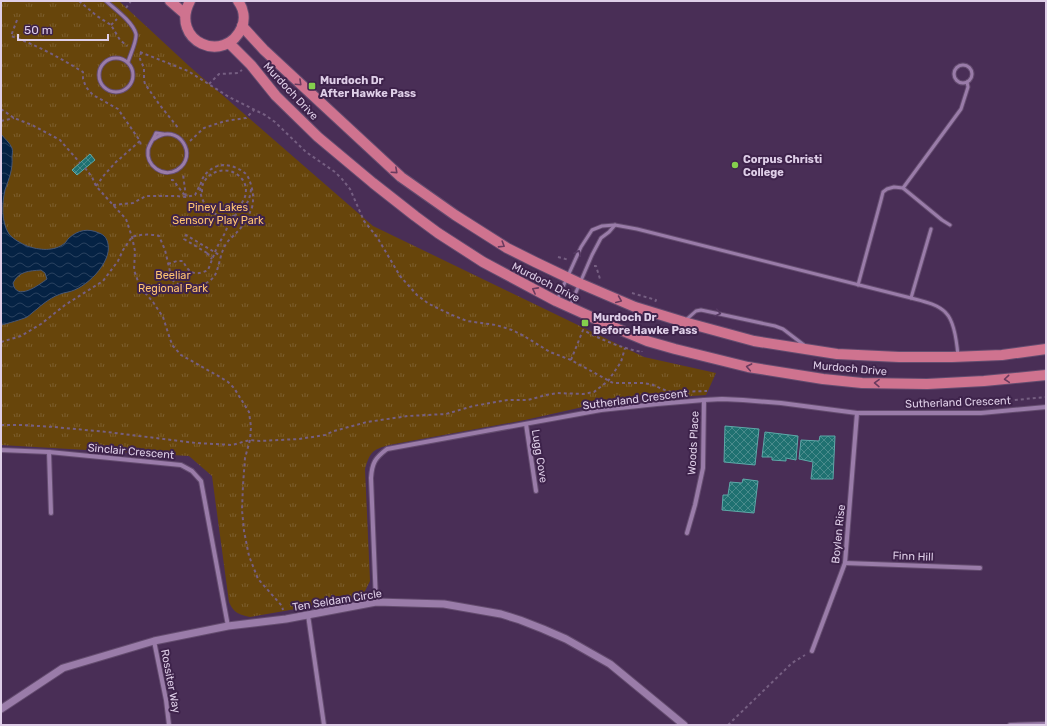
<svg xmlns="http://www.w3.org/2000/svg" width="1047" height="726" viewBox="0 0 1047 726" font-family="Rubik,sans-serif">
	<defs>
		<pattern id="park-tufts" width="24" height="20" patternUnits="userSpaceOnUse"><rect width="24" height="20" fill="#67450b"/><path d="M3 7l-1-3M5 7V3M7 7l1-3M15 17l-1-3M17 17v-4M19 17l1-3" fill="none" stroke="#7c5f2f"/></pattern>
		<pattern id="water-waves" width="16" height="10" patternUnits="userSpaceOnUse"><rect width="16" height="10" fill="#052244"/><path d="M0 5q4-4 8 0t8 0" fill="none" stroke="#29415f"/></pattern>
		<pattern id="building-cross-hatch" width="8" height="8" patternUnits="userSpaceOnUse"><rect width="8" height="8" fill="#1f7171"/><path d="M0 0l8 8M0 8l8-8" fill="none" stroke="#4a8b8c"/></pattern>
	</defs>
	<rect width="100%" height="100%" fill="#492e56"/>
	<path fill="url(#park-tufts)" d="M1 1H119L189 66 373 226 644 357 716 373 706 395 605 402 525 420 389 445C372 450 370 452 365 469L370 581 365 591 359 598 250 617C238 614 234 613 229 602L212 476 189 456 1 445Z"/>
	<path fill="url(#water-waves)" stroke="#465675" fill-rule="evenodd" d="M1 134C4 138 10 143 12 148 13 151 12 155 12 157 13 170 9 178 5 190 2 203 1 222 9 234 14 240 21 243 27 246 39 250 54 252 65 243 66 242 67 240 69 238 78 230 88 228 99 233 105 235 107 239 108 244 112 263 85 289 68 292 56 294 46 301 37 309 34 311 30 315 27 317 23 319 6 324 1 325ZM41 270 45 273 47 279C39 285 16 302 13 283 19 271 29 271 41 270Z"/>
	<g fill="url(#building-cross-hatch)" stroke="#5da9a8">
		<path d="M90 154 95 160 77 175 72 170Z"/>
		<path d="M725 426 759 429 755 465 724 462Z"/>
		<path d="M765 432 798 436 796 460 786 458V461L772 460V457H762Z"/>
		<path d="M820 436H835L833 479H811L813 462 799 459 801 440 819 441Z"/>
		<path d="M743 479 758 481 754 513 722 510 723 495H728L730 482 742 483Z"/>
	</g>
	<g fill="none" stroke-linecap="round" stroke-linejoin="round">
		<g stroke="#644c6f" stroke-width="5">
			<g id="service">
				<path d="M106 1C115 9 133 22 136 34 137 41 130 55 128 62"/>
				<circle cx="116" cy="75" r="17"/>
				<circle cx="963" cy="74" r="9"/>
				<path d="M154 139C178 121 200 156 177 170 163 178 146 166 148 150 149 144 154 139 156 133L163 134"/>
				<path d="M903 188 961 109 968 87 967 82"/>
				<path d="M858 285 881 200 883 192 887 189 894 187 903 188 942 220 950 225"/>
				<path d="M911 298 931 229"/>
				<path d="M557 300 581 247 592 230 602 226 615 225 637 229 911 298C922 301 938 304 946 313 955 322 957 344 958 356"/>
				<path d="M570 306 592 255 601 238 609 232 615 225"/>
				<path d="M687 319 696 311 701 310 775 326 783 329 804 345"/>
			</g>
		</g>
		<g stroke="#644c6f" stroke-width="6">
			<g id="minor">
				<path d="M526 424 536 491"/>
				<path d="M1 450 49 452 181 465 192 471 201 481 228 626"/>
				<path d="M49 452 51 513"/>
				<path d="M687 533 695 505 703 468 704 400"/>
				<path d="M845 563 980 568"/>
				<path d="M376 602 371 478C372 463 375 458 387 449L601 410 657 404 704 400 722 399 743 400 781 403 857 413H981L1046 407"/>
				<path d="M308 615 324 725"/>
				<path d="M154 641 166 700 169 725"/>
				<path d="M812 651 845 563 857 413"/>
				<path d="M1010 725 1046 724"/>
			</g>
		</g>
		<g stroke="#644c6f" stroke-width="9">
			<path id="tertiary" d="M1 709 63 668 154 641 228 626 286 619 376 602 444 604 501 614 520 620 543 629 566 639 610 664 684 725"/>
		</g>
		<g stroke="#644c6f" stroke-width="12">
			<g id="primary">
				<path d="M170 1 185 14"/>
				<path d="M190 1C169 41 225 66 242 27 245 19 244 9 238 1"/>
				<path d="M242 26 264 50 401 177 455 215 507 248 535 262 579 283 635 307 684 322 754 341 837 354 899 357H952L1002 355 1046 349"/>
				<path d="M229 43 251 65 276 96 318 137 373 183 415 216 438 233 483 262 556 301 618 329 647 341 675 349 748 367 823 379 862 383 927 384 984 381 1046 375"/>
			</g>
		</g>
		<g stroke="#765f82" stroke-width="2" stroke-dasharray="3 3" stroke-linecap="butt">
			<path d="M79 1 97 16 111 25 120 40 127 46"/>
			<path d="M126 8 131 1"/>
			<path d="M17 20 11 36C37 45 60 58 83 72V79L86 87 93 95 118 109 140 141 141 146"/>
			<path d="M111 25 117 19"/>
			<path d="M140 52 188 71 229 97 265 115 275 122 306 152 335 172 342 179 350 189 364 221 377 237 400 276 417 295 429 304 452 315 467 321 496 325 512 330 524 336 550 352 571 360 613 383H644L653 385 667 391 672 392 707 391"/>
			<path d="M141 52 140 59 144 68V80L145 84 159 104 179 129"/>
			<path d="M209 84 219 74 238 73 242 70"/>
			<path d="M1 109 14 118 32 125 60 140 80 163"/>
			<path d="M1 121 14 118"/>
			<path d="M190 141 204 128 225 121 246 118 254 110"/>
			<path d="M85 168 92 177 96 186 113 205 126 219 132 237 135 251 134 270 140 287 153 302 163 317 170 339 173 346 181 355 190 360 220 377 228 382 234 388 249 412 251 427 250 440 245 458 243 485 242 510 244 531 249 556 258 579 282 606 283 610"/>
			<path d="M171 180H173L186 197 183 174"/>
			<path d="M96 186 105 174 116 162 140 141"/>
			<path d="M113 205 133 203 146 196H176L186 197 195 195 199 187"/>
			<path d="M234 216C244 209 250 202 251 189"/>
			<path d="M207 253 212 259"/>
			<path d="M558 257 569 260"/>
			<path d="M168 264 177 261H183C189 274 196 276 208 270L217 247 225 233 229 223V210C233 209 237 208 240 205 247 198 248 186 242 179 232 166 210 168 203 184 202 186 202 190 202 193"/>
			<path d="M594 266H596L600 279"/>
			<path d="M632 293 656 300 655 302"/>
			<path d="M1 342 21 336 41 324 65 305 103 281 118 261 123 250 132 237C141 234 150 234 159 236L165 250 172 280C175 282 179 285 182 286 193 289 209 285 215 275 220 265 220 253 226 244 229 239 234 236 237 232 242 227 248 219 250 212 252 209 253 204 253 200 254 194 250 178 246 174 241 169 231 165 224 165 219 165 214 167 210 170 196 180 198 199 210 210 214 214 220 216 226 218"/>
			<path d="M571 360 583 330C602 340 621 348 642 352V351"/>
			<path d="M973 404 1046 397"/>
			<path d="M1 425H23L54 427 107 432 196 443 232 445 250 440 260 441 299 439 325 435 334 431 367 422 408 416 446 414 473 406 508 400H528L546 395 557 393 583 394 594 392 608 381 621 362 625 348"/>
			<path d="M728 725 792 663 805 655"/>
		</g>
		<use href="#service" stroke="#9a7ca9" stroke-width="3"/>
		<use href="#minor" stroke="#9a7ca9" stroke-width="4"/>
		<use href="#tertiary" stroke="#9a7ca9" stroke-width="7"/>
		<use href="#primary" stroke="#cf738f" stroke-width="10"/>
		<g stroke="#765f82" stroke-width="2" stroke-dasharray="3 3" stroke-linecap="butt">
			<path d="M226 218 234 216"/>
			<path d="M207 253 184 239 186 235 221 256"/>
		</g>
	</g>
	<defs><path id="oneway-chevron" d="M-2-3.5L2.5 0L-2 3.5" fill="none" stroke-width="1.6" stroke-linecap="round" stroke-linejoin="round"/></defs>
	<g stroke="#6a3b5f">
		<use href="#oneway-chevron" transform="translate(299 83) rotate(43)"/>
		<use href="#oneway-chevron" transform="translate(395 171) rotate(42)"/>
		<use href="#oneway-chevron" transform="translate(502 245) rotate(32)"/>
		<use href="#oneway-chevron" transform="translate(535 290) rotate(-152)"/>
		<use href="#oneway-chevron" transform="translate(619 300) rotate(23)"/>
		<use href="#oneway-chevron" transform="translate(749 367) rotate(-169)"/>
		<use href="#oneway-chevron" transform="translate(1007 379) rotate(175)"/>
		<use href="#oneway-chevron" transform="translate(877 383) rotate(-179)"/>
	</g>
	<g stroke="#553962">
		<use href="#oneway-chevron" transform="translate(578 253) rotate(-65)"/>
		<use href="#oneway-chevron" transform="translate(718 313) rotate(13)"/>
	</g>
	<g fill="#84cf4d" stroke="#3e234b" stroke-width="1.5">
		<rect x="308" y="82" width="8" height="8" rx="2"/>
		<circle cx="735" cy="165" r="4"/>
		<rect x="581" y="319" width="8" height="8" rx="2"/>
	</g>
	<g text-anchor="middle" stroke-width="4" stroke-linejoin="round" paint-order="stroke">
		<g font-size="11" font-weight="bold" fill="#dfcfe8" stroke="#3e234b" text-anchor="start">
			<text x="320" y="84">Murdoch Dr<tspan x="320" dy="13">After Hawke Pass</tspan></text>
			<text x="743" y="163">Corpus Christi<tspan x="743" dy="13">College</tspan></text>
			<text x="593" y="321">Murdoch Dr<tspan x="593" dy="13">Before Hawke Pass</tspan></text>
		</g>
		<g font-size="11" fill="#dfcfe8" stroke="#3e234b">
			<text transform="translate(291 91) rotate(47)" y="4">Murdoch Drive</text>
			<text transform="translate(546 282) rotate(27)" y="4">Murdoch Drive</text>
			<text transform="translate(850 368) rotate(5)" y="4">Murdoch Drive</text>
			<text transform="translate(635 399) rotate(-7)" y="4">Sutherland Crescent</text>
			<text transform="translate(958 402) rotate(-2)" y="4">Sutherland Crescent</text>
			<text transform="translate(693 443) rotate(-87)" y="4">Woods Place</text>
			<text transform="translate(131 451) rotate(5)" y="4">Sinclair Crescent</text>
			<text transform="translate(540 456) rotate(81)" y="4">Lugg Cove</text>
			<text transform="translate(838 534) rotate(-84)" y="4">Boylen Rise</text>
			<text transform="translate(913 556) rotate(2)" y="4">Finn Hill</text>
			<text transform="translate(337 600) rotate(-9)" y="4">Ten Seldam Circle</text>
			<text transform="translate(171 681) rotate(79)" y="4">Rossiter Way</text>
		</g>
		<g font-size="11" fill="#ffc472" stroke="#3e234b">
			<text x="218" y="211">Piney Lakes<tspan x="218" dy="13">Sensory Play Park</tspan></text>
			<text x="173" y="279">Beeliar<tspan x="173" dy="13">Regional Park</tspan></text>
		</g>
	</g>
	<rect width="1047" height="726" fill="none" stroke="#dfcfe8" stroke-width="4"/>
	<path d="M18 34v6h90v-6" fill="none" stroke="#dfcfe8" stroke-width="2"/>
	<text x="24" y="34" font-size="12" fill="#dfcfe8" stroke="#3e234b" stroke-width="3" paint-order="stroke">50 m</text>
</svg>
